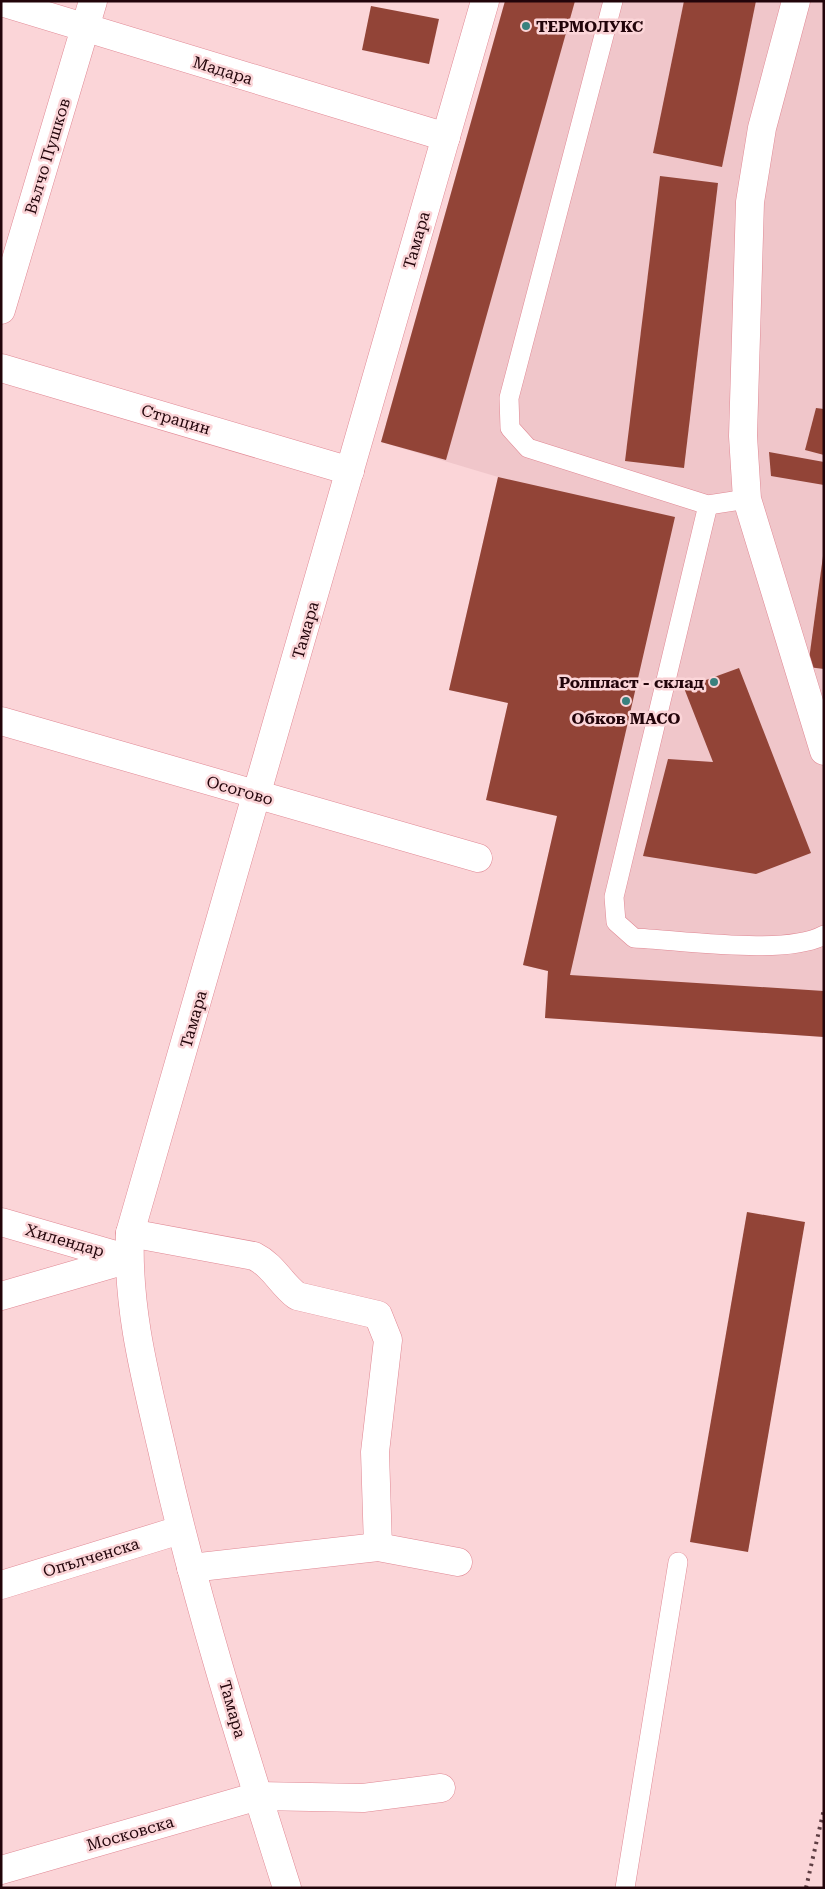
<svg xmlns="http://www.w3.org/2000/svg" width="825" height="1889" viewBox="0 0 825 1889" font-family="'Roboto Serif',serif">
	<rect width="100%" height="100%" fill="#fbd5d8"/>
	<path fill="#f0c6ca" d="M505 1H824V1037L545 1018 548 971 523 965 557 816 486 800 508 703 449 690 498 477 381 442Z"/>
	<g fill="#924437">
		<path d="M505 1H575L446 460 381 442Z"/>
		<path d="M684 1H756L722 167 653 153Z"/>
		<path d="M371 6 439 19 429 64 362 50Z"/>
		<path d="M660 176 718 183 684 468 625 461Z"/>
		<path d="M816 408 824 409V455L805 450Z"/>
		<path d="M769 452 824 462V485L771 476Z"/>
		<path d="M498 477 675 517 570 975 824 991V1037L545 1018 548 971 523 965 557 816 486 800 508 703 449 690Z"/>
		<path d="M823 556H824V669L808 667Z"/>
		<path d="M739 668 811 853 756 874 643 856 668 759 713 762 684 688Z"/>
		<path d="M747 1212 805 1222 748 1552 690 1542Z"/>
	</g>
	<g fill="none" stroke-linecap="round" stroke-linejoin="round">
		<g stroke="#e08894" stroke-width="20">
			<g id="lane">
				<path d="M613 1 509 398 510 428 528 448 708 505 747 499"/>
				<path d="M708 505 614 897 616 922 634 938C680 940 786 956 824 935"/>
				<path d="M625 1888 678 1562"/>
			</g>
		</g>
		<g stroke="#e08894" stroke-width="29">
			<g id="street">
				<path d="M796 1 762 128 750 202 743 436 747 499 824 751"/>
				<path d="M1 2 446 137"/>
				<path d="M1 310 93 1"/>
				<path d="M1 368 350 471"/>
				<path d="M1 721 478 858"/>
				<path d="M1 1222 129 1259"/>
				<path d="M130 1233 254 1256C274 1266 280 1283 297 1296L378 1315 388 1340 375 1452 378 1547"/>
				<path d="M1 1296 129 1259"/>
				<path d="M191 1568 378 1547 458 1562"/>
				<path d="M1 1585 180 1530"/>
				<path d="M1 1870 258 1796 363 1798 441 1788"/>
				<path d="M287 1888C241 1743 195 1597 162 1449 145 1376 127 1309 130 1233L485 1"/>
			</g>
		</g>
		<use href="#lane" stroke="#fff" stroke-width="19"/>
		<use href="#street" stroke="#fff" stroke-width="28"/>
		<path stroke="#5e3e43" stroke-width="4" stroke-dasharray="2.5 5" stroke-linecap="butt" d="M806 1888 824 1809"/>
	</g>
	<g fill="#39817e" stroke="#fbd5d8" stroke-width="2">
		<circle cx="526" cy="26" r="5"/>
		<circle cx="714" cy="682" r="5"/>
		<circle cx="626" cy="701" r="5"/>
	</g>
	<g text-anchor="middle" stroke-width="5" stroke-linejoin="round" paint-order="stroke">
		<g font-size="16" font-weight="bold" fill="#22040a" stroke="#fbd5d8" text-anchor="start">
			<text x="536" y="32">ТЕРМОЛУКС</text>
			<text x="704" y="688" text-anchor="end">Ролпласт - склад</text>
			<text x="626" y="724" text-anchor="middle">Обков MACO</text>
		</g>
		<g font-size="16" fill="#22040a" stroke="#fbd5d8">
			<text transform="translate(223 70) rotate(17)" y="6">Мадара</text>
			<text transform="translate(47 156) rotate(-73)" y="6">Вълчо Пушков</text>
			<text transform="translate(416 240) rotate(-74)" y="6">Тамара</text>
			<text transform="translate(176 419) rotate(16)" y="6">Страцин</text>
			<text transform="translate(305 630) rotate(-74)" y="6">Тамара</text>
			<text transform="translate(240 790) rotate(16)" y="6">Осогово</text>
			<text transform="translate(193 1019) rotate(-74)" y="6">Тамара</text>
			<text transform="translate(65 1240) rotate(16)" y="6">Хилендар</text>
			<text transform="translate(91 1557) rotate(-17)" y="6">Опълченска</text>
			<text transform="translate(233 1709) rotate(74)" y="6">Тамара</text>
			<text transform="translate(130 1833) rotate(-16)" y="6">Московска</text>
		</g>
	</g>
	<rect width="825" height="1889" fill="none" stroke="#22040a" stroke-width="5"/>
</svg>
